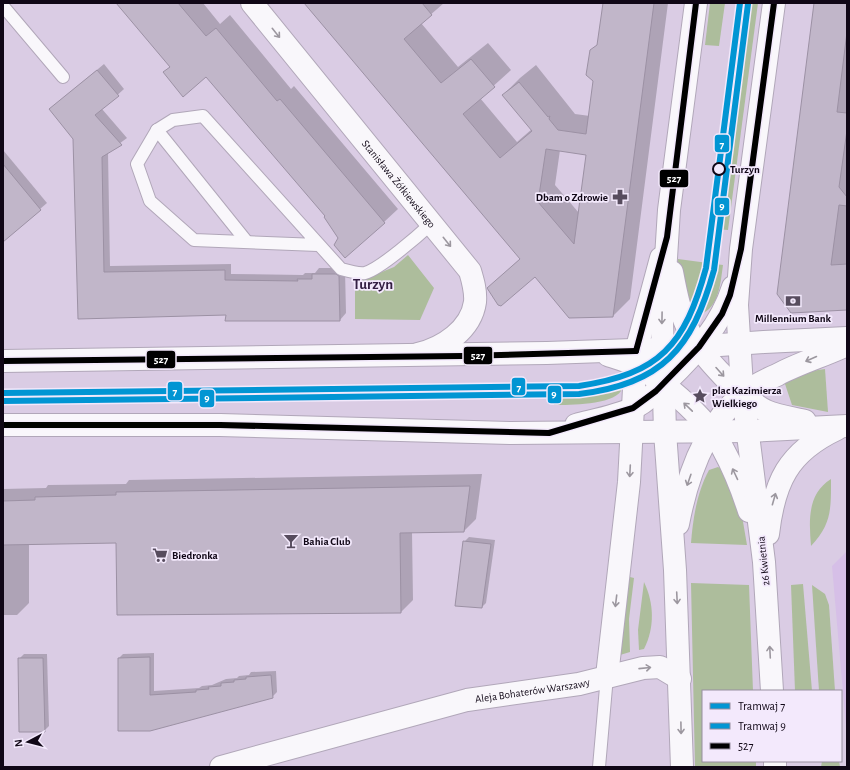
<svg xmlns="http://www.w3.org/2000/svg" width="850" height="770" viewBox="0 0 850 770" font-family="'Alegreya Sans',sans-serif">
	<rect width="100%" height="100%" fill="#dacce4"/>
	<path fill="#d6bfe7" d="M847 551V739L832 566Z"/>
	<g fill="#adbd9c">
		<path d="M710 3H725L719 46 705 45Z"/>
		<path d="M744 3H758L728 230 715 229Z"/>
		<path d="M408 255 434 288 420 320 355 319V283L394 267Z"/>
		<path d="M678 259 723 265C720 286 719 311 695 316L692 320 678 268Z"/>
		<path d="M825 369 828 412 792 405 784 381 811 371Z"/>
		<path d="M619 384 621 391C612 405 570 405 554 405V390L591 389Z"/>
		<path d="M718 467 721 469 742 516 747 545 691 543C693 518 697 492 709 470Z"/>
		<path d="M831 479C831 508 832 524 811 546 809 521 807 494 831 479Z"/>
		<path d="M626 576 634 578 629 619 630 652 620 655Z"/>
		<path d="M644 582C654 603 655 627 644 649L639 650 638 630Z"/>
		<path d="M691 583 749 585 753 691H703V761H756V767H695Z"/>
		<path d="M803 584 812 691H795L791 585Z"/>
		<path d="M812 585 825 594 829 605 835 691H819Z"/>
		<path d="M822 761H839L840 767H821Z"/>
	</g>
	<g fill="#0003" fill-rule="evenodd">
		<path d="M118 3H203L220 24 230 15 291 89 294 86 398 209 384 222 340 237 326 216 206 76 164 72 171 66Z"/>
		<path d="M306 3H444L421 23 458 67 488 43 511 70 480 98 517 142 532 129 503 95 520 78 536 65 575 114 590 116 594 81 591 51 599 43 604 3H668L630 299 613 316 535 275 488 288 521 258ZM560 150 587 154 579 213 555 185Z"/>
		<path d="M815 3H847V309L791 312Z"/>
		<path d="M104 64 124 89 102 109 127 138 108 152 110 266 231 264V274L303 275 305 273H315L319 268H342L345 270 346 313 340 320 227 314 79 318 74 138 50 109Z"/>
		<path d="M3 150 47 203 5 239 3 237Z"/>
		<path d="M482 474 476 519 464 531 412 532 413 600 401 612 118 614 117 542 29 543V603L17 615H3V489L46 488 48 485 126 484 129 480Z"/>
		<path d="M469 537 495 540 486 603 482 607 464 542Z"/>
		<path d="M154 653V691L199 688 202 686 212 685 226 679 237 678 239 676 249 675 251 672 276 671 277 692 272 697 150 730 119 658 123 654Z"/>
		<path d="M24 654H47L49 726 44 731 19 659Z"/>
	</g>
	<g fill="#c1b6c9" stroke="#9c91a4" fill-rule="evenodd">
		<path d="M116 3H178L206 36 216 28 277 101 280 99 385 223 345 258 334 245 338 238 324 217 325 216 206 77 183 97 163 72 170 67Z"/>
		<path d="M304 3H422L432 15 404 39 441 83 471 59 495 87 463 114 500 158 532 131 502 95 519 82 548 117 550 116 549 119 558 130 586 134 593 81 586 75 590 50 597 45 603 3H654L613 317 569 318 535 277 501 306 498 305 487 288 520 259ZM546 149 586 155 574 244 538 202Z"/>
		<path d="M814 3H847V32L837 112 847 113V130L839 187 847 197V206L839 205 831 265 847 264V310L791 313 777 294Z"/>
		<path d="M97 70 119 96 95 115 122 145 102 157 104 272 225 270V280L298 281 297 279H312V274H336L339 276 340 321H225L226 315 78 319 73 139 49 109Z"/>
		<path d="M3 164 41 210 3 242Z"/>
		<path d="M470 486 464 532 400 533 401 613 117 615 116 543 3 545V501L35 500V497L116 495V492Z"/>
		<path d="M463 541 491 544 482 608 455 606Z"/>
		<path d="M150 657V695L196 692V690L209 689 208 687 221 686V683L234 682V680L246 679V677L271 675 273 698 150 731H118V658Z"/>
		<path d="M18 658H43L45 732H19Z"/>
	</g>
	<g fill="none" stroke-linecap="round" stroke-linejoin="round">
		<g stroke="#b1a7b9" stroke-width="14">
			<g id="lane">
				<path d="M3 6 63 77"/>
				<path d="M157 130 247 242"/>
				<path d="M318 245 194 240 150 201 137 164 157 130 173 120 203 116 341 269C348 271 358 274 365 273 380 269 419 235 432 223"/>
				<path d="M599 767 607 676"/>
			</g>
		</g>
		<g stroke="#b1a7b9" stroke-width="24">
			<g id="street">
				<path id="s1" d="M252 3 470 271C473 281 476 291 475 302 471 330 443 348 418 354"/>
				<path d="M607 676 629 482 636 351 661 258"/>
				<path id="s2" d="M221 767 467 700 579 684 643 668 660 667 680 679"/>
			</g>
		</g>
		<g stroke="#b1a7b9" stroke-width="24">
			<g id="secondary">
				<path d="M672 272C676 293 680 314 690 333 702 357 743 399 766 411 778 416 792 418 805 421"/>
				<path d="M608 355C614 357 621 359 628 362 658 375 706 418 722 447 733 467 742 489 749 511"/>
				<path d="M3 361 547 353 662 349 764 342 847 338"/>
				<path d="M3 425H220L510 433 748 431 847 426"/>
				<path d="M576 425C595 420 616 416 634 408 647 401 657 391 667 381 695 354 721 325 733 287"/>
				<path d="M678 524C687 477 704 426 742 395 752 387 765 380 777 375 799 363 824 356 847 345"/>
				<path d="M768 534C774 482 788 452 837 429"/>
				<path d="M772 691 764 562 742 387 737 305 741 249 774 3"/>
				<path d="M775 761V767"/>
				<path d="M682 767 675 570 665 432 662 322 669 210 696 3"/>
			</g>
		</g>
		<use href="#lane" stroke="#f9f7fb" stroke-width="12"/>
		<use href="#street" stroke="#f9f7fb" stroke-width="22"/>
		<use href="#secondary" stroke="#f9f7fb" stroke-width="22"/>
		<g stroke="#f3e9fc" stroke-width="9">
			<g id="bus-1">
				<path d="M636 351 667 237 696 3"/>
				<path d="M3 361 463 356 636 351"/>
				<path d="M3 425H220L549 433 633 408 656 391 699 347 722 314 730 295 741 249 774 3"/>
			</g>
		</g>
		<use href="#bus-1" stroke="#000" stroke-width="6"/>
		<g stroke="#f3e9fc" stroke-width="9">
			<path id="tram-1" d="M3 393 579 386C660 374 685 345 706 268L740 3"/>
		</g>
		<g stroke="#f3e9fc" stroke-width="9">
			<path id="tram-2" d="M3 401 579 394C662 384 692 349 714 270L748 4"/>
		</g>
		<use href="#tram-1" stroke="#0195d3" stroke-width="6"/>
		<use href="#tram-2" stroke="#0195d3" stroke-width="6"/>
	</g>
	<defs><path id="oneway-shaft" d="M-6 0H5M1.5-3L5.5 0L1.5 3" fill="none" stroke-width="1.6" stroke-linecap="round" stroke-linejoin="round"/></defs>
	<g stroke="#9c979f">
		<use href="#oneway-shaft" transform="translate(276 33) rotate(51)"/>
		<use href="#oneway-shaft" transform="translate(447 242) rotate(51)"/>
		<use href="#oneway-shaft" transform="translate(662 318) rotate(91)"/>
		<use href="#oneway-shaft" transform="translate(811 359) rotate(156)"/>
		<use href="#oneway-shaft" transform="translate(720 372) rotate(48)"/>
		<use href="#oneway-shaft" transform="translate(688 407) rotate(-136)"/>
		<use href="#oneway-shaft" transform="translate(630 471) rotate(93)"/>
		<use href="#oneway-shaft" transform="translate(735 474) rotate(-115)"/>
		<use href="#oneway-shaft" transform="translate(689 480) rotate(109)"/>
		<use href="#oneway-shaft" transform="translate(774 499) rotate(-74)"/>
		<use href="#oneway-shaft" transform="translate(677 598) rotate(87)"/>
		<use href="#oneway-shaft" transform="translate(616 601) rotate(97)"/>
		<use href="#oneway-shaft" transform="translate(770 652) rotate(-93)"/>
		<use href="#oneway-shaft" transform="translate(645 668) rotate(-6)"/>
		<use href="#oneway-shaft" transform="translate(681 728) rotate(89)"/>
	</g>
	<defs>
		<g id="pharmacy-bare" transform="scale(1.2)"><path d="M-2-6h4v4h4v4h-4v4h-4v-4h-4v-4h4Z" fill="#574c5e" stroke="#f3e9fc" stroke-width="2.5" paint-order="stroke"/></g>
		<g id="bank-bare" transform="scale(1.2)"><path d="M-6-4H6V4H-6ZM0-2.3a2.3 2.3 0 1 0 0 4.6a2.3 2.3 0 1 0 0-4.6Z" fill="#574c5e" stroke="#f3e9fc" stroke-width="2.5" paint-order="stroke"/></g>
		<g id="sight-bare" transform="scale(1.2)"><path d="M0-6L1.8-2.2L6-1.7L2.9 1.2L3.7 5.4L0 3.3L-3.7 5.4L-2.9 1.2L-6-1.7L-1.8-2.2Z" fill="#574c5e" stroke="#f3e9fc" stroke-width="2.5" paint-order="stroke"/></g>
		<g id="bar-bare" transform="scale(1.2)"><path d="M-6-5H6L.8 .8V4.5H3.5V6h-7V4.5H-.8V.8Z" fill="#574c5e" stroke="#f3e9fc" stroke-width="2.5" paint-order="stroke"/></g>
		<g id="supermarket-bare" transform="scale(1.2)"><path d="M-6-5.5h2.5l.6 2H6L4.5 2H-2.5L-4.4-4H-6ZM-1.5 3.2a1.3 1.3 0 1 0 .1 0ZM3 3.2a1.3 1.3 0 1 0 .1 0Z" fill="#574c5e" stroke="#f3e9fc" stroke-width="2.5" paint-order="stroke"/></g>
	</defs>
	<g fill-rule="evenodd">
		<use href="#pharmacy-bare" x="620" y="197"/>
		<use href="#bank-bare" x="793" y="301"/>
		<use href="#sight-bare" x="700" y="396"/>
		<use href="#bar-bare" x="291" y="541"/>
		<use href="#supermarket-bare" x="160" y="555"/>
	</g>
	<circle fill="#f3e9fc" stroke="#100716" stroke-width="2" cx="719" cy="169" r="6"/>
	<g text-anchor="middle" stroke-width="3.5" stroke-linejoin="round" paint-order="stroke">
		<g font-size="11" font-weight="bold" fill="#100716" stroke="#f3e9fc" text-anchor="start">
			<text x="730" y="173">Turzyn</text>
		</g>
		<g font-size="11" fill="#100716" stroke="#f3e9fc">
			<text dy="4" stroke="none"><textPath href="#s1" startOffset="233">Stanisława Żółkiewskiego</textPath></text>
			<text transform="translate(763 561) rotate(-96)" y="4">26 Kwietnia</text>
			<text dy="4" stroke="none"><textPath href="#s2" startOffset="321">Aleja Bohaterów Warszawy</textPath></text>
		</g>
		<g font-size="11" font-weight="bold" fill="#100716" stroke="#f3e9fc" text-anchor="start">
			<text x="608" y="201" text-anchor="end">Dbam o Zdrowie</text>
			<text x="793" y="322" text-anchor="middle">Millennium Bank</text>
			<text x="712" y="394">plac Kazimierza<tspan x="712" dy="13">Wielkiego</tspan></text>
			<text x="303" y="545">Bahia Club</text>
			<text x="172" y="559">Biedronka</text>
		</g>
		<g font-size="15" font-weight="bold" fill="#341f43" stroke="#f3e9fc">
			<text x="373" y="289">Turzyn</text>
		</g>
	</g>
	<g stroke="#f3e9fc" stroke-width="1.5">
		<rect x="714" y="134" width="16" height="19" rx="4" fill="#0195d3"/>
		<rect x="659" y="169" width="30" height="19" rx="4" fill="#000"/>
		<rect x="714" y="197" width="16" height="19" rx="4" fill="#0195d3"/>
		<rect x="463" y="346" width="30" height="19" rx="4" fill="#000"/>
		<rect x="146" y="350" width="30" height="19" rx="4" fill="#000"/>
		<rect x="511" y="377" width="15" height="19" rx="4" fill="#0195d3"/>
		<rect x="167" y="381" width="16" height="20" rx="4" fill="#0195d3"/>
		<rect x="547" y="385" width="15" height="19" rx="4" fill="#0195d3"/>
		<rect x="199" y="389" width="16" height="19" rx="4" fill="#0195d3"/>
	</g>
	<g font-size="11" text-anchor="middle" font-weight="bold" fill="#fff">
		<text x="722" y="148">7</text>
		<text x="674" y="182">527</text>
		<text x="722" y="210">9</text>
		<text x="478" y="359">527</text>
		<text x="161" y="363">527</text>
		<text x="519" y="391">7</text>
		<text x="175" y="395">7</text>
		<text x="554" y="398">9</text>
		<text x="207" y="402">9</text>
	</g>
	<rect width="850" height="770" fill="none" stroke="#100716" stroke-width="8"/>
	<rect x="702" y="690" width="140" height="72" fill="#f3e9fc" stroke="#988fa0"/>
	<rect x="710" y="703" width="20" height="6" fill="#0195d3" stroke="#988fa0"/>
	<text x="738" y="710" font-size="12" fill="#100716">Tramwaj 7</text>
	<rect x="710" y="723" width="20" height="6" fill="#0195d3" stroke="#988fa0"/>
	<text x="738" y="730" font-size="12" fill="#100716">Tramwaj 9</text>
	<rect x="710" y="743" width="20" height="6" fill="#000000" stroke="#988fa0"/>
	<text x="738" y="750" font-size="12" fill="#100716">527</text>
	<g transform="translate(28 742) rotate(263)" stroke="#f3e9fc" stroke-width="3" paint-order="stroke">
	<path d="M0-3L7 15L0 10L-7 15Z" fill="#100716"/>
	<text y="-6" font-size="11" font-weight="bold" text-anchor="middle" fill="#100716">N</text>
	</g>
</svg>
